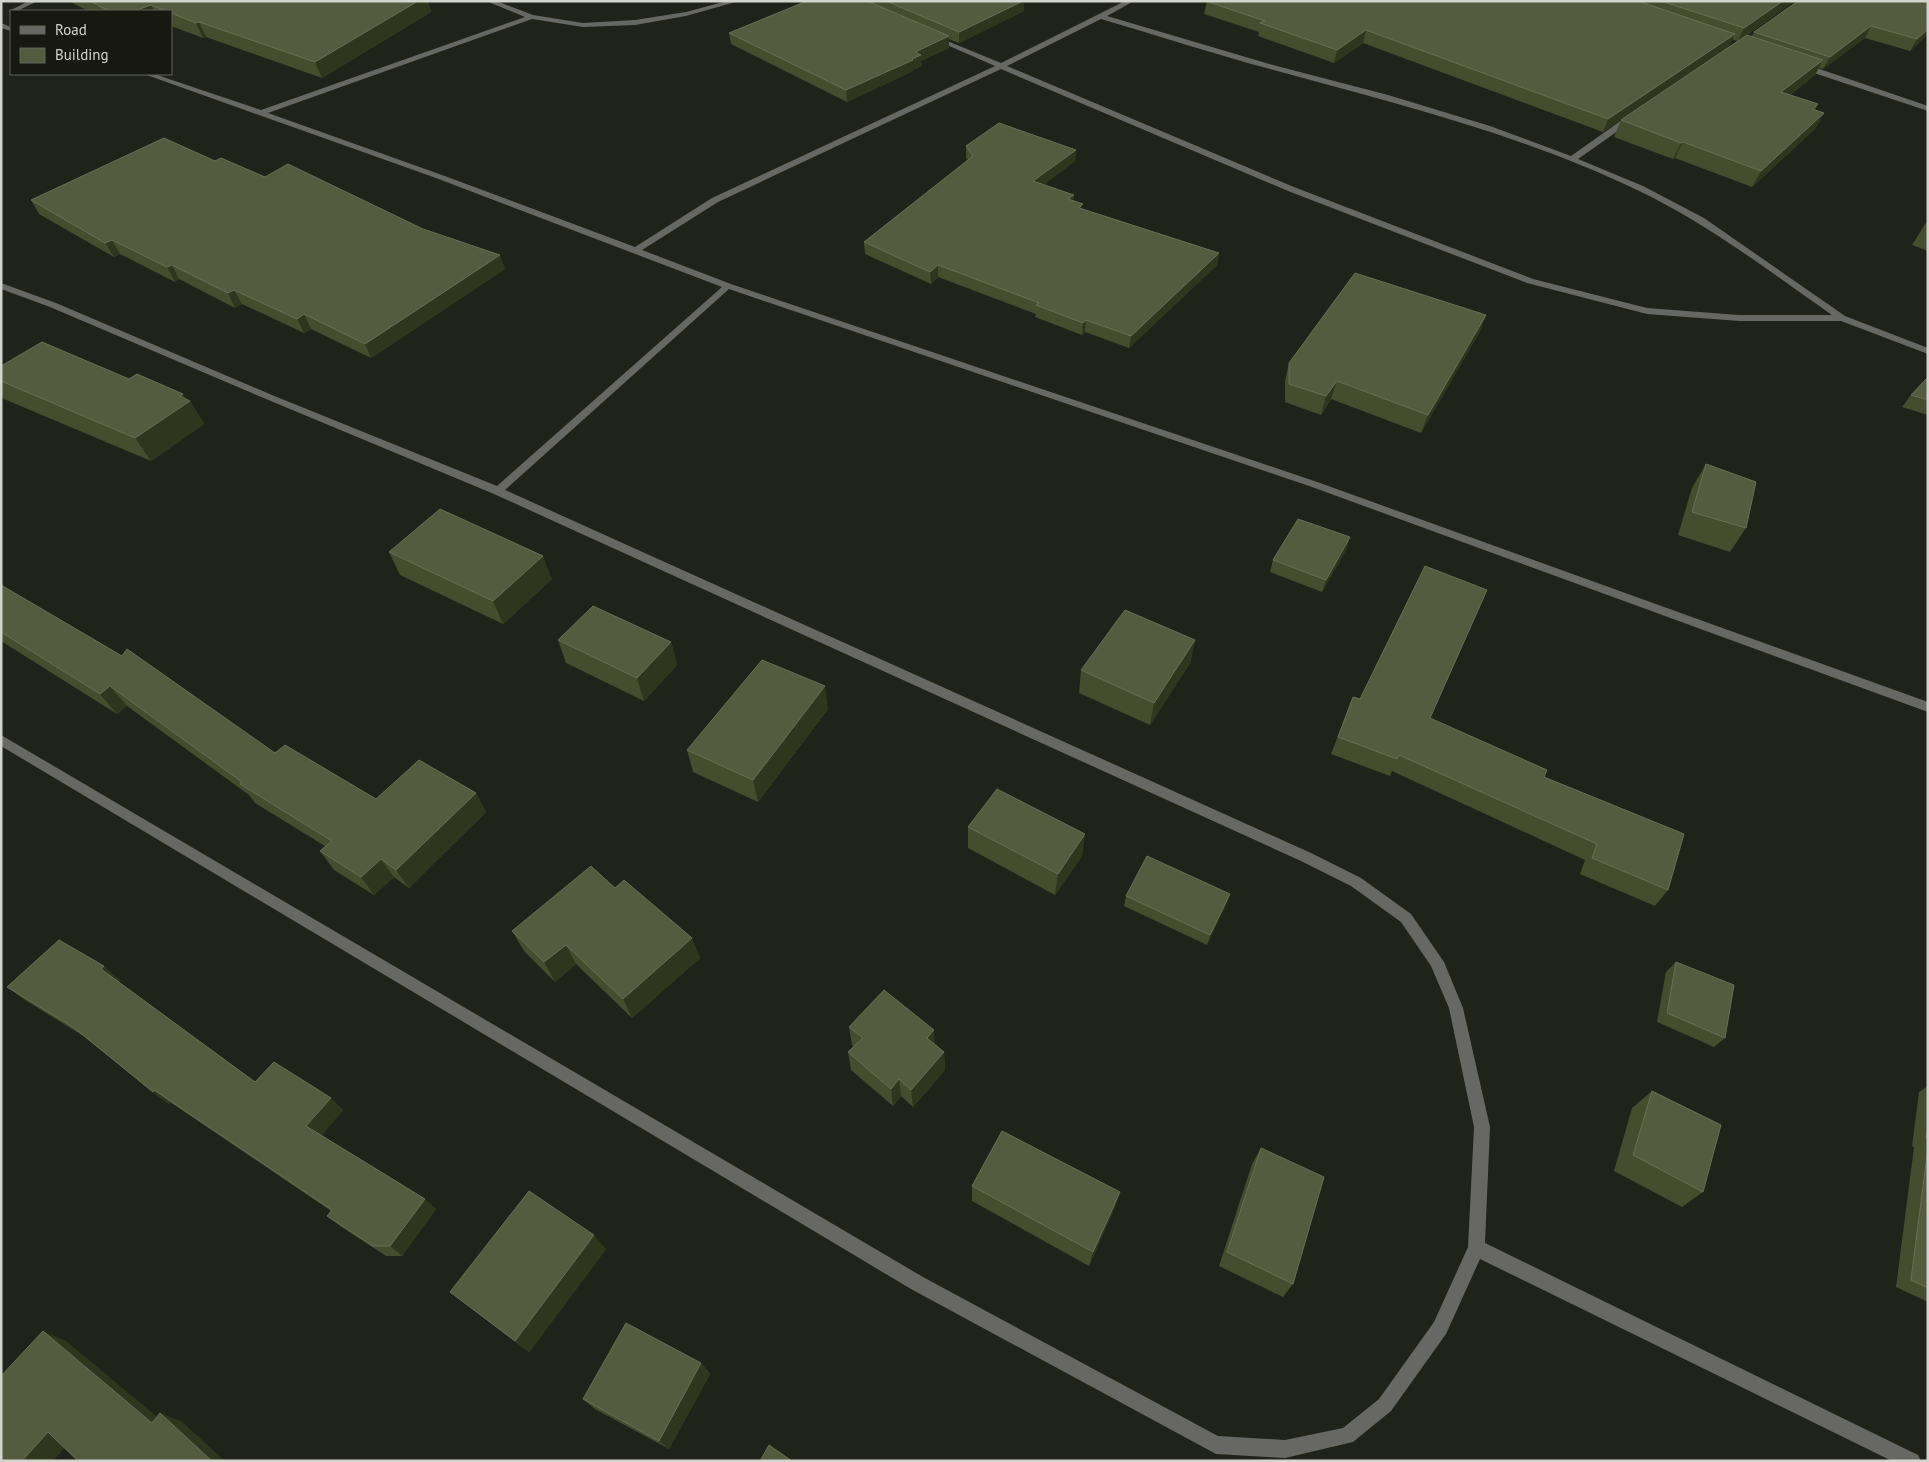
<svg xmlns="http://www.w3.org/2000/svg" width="1929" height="1462" viewBox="0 0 1929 1462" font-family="'PT Sans',sans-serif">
	<rect width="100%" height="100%" fill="#202319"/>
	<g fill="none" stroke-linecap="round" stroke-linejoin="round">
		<g fill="#676863" fill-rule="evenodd">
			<path d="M29 1H38L17 11H11V13L9 11Z"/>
			<path d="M486 1H496L533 15 583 23 635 20 686 12 727 1H739L686 16 635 25 583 27 532 19 268 113 442 175 635 247 712 198 995 66 931 38V36H935L1001 63 1125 1H1134L1107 16 1273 65 1388 95 1490 126 1571 156 1629 115H1635V119L1578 159 1643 186 1704 218 1845 316 1928 348V354L1841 321H1739L1647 314 1527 283 1288 191 1001 69 718 202 642 250 731 284 1320 483 1928 702V712L1312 487 729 289 505 490 1311 853 1361 878 1411 914 1444 962 1463 1008 1490 1127 1485 1243 1918 1455 1921 1461H1892L1480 1259 1446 1334 1391 1411 1353 1442 1285 1458 1216 1454 911 1289 1 746V735L923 1277 1218 1436 1285 1440 1343 1428 1379 1399 1434 1322 1468 1247 1474 1127 1449 1008 1431 966 1401 922 1351 886 1301 861 494 494 266 399 50 307 1 289V283L56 303 272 395 497 486 722 287 436 178 144 74H154L261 110 525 17ZM1101 19C1157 35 1213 54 1270 69 1394 103 1521 134 1637 190 1707 223 1769 271 1832 315H1739L1647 308 1533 279 1294 187 1007 66Z"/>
			<path d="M1 23 11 27V31L1 28Z"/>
			<path d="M1799 64H1805L1928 106V111L1799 68Z"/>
		</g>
	</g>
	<g fill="#464c2e">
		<path d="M69 1H428L431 12 322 78 206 37 203 38 171 26V11H88Z"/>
		<path d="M807 1H1024V11L959 43 949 39V48L921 61 922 66 913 70V71L847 102 731 44 729 33Z"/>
		<path d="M1207 1H1795L1747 35 1752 36 1754 32 1928 1V34L1910 51 1865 38 1823 69 1819 68 1815 75 1790 95 1818 104 1815 110 1824 113 1815 129 1752 187 1675 158 1673 159 1614 137 1621 120 1737 41 1732 39 1603 132 1363 43 1334 63 1258 36 1259 32 1204 14Z"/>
		<path d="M966 146 1075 161 1043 185 1073 201 1083 209 1219 253 1217 265 1129 348 1085 332 1082 335 1035 317 1036 314 938 277 931 284 865 254 864 242 968 160 966 158Z"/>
		<path d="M215 161 265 177 505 269 371 358 311 329 304 333 242 304 235 308 179 279 175 282 120 254 114 257 39 214 31 200Z"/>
		<path d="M1928 222V251L1912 245 1925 224Z"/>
		<path d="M1486 315 1479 333 1421 433 1331 399 1321 415 1285 402V381L1289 363Z"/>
		<path d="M1 366 129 379 190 401 204 424 151 461 4 399 1 396Z"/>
		<path d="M1928 377V415L1902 407 1911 395Z"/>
		<path d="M1706 464 1746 528 1730 552 1678 535 1692 488Z"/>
		<path d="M1350 537 1346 550 1322 592 1270 572 1273 560Z"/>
		<path d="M389 552 552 579 503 624 400 575Z"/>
		<path d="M1 585 275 753 376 799 476 793 486 812 409 888 394 877 374 895 334 870 320 851 325 846 255 803 249 795 127 706 117 714 1 641Z"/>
		<path d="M558 640 671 642 677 665 644 701 566 663Z"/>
		<path d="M1195 640 1190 663 1150 725 1079 693 1081 670Z"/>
		<path d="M1353 697 1360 699 1430 718 1544 777 1668 890 1655 906 1580 874 1585 860 1392 771 1390 776 1331 754Z"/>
		<path d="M828 709 758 802 693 772 687 750Z"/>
		<path d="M968 827 1082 856 1055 895 968 848Z"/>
		<path d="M615 888 700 958 632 1018 576 964 555 982 524 951 512 931Z"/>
		<path d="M1230 894 1226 904 1207 945 1124 906 1126 896Z"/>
		<path d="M1676 962 1725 1038 1714 1047 1657 1022 1666 972Z"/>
		<path d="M120 980 118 982 255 1082 343 1110 321 1135 436 1209 402 1256H386L340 1226 327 1216 331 1211 170 1102 169 1104 153 1092 85 1037 25 1000 7 987Z"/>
		<path d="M849 1027 935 1045 944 1052 945 1070 913 1107 901 1096 893 1106 851 1070 848 1052 854 1047 852 1045Z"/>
		<path d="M1928 1086V1302L1896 1287 1914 1147 1912 1146 1919 1092Z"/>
		<path d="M1652 1091 1703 1192 1682 1207 1614 1171 1632 1108Z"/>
		<path d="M1261 1148 1293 1284 1283 1297 1219 1266 1252 1164Z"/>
		<path d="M972 1186 1115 1207 1089 1266 972 1201Z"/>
		<path d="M606 1249 529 1352 450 1292Z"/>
		<path d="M701 1363 710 1374 669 1449 595 1409 583 1399Z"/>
	</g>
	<g fill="#30361e">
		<path d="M418 1H428L431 12 322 78 315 62Z"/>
		<path d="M1023 1H1024V11L959 43V32Z"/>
		<path d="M1783 1H1795L1738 41 1744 28Z"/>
		<path d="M151 5 154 11H134Z"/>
		<path d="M199 22 206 37 203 38 196 23Z"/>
		<path d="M1871 26 1865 38 1823 69 1830 57Z"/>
		<path d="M1928 29V34L1910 51 1917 39Z"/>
		<path d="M1366 30 1363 43 1334 63 1337 50Z"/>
		<path d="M1735 34 1729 47 1603 132 1608 119Z"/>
		<path d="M949 36V48L921 61 922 66 913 70V71L847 102 846 90 915 52Z"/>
		<path d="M1823 60 1815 75 1773 108 1781 92Z"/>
		<path d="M1824 113 1815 129 1752 187 1761 171Z"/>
		<path d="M1683 142 1675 158 1673 159 1681 143Z"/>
		<path d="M1076 150 1075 161 1032 193 1033 181Z"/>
		<path d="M1074 195 1073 207 1068 199Z"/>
		<path d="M112 240 120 254 114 257 105 243Z"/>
		<path d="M1219 253 1217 265 1129 348 1131 336Z"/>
		<path d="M500 255 505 269 371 358 365 344Z"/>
		<path d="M172 265 179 279 175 282 167 267Z"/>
		<path d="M938 265V277L931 284 930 272Z"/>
		<path d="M234 290 242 304 235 308 228 293Z"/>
		<path d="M304 314 311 329 304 333 297 319Z"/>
		<path d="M1486 315 1479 333 1421 433 1428 415Z"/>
		<path d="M1086 320 1085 332 1082 335 1083 323Z"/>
		<path d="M1337 381 1331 399 1321 415 1326 396Z"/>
		<path d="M183 394 188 402 190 401 204 424 151 461 135 438 180 396Z"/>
		<path d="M1350 537 1346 550 1322 592 1326 580Z"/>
		<path d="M543 556 552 579 503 624 493 601Z"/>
		<path d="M1195 640 1190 663 1150 725 1154 703Z"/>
		<path d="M671 642 677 665 644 701 637 678Z"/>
		<path d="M110 686 127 706 117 714 100 694Z"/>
		<path d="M825 686 828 709 758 802 753 780Z"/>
		<path d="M476 793 486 812 409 888 396 870Z"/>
		<path d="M1085 834 1082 856 1055 895 1058 874Z"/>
		<path d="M381 859 394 877 374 895 361 877Z"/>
		<path d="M1230 894 1226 904 1207 945 1210 935Z"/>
		<path d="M692 938 700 958 632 1018 623 999Z"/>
		<path d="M566 945 576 964 555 982 544 962Z"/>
		<path d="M104 966 120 980 117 983 101 969Z"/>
		<path d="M934 1030 935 1048 927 1038Z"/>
		<path d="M944 1052 945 1070 913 1107 911 1090Z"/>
		<path d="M899 1079 901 1096 893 1106 891 1089Z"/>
		<path d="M154 1090 170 1102 169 1104 153 1092Z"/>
		<path d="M331 1098 343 1110 320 1138 306 1126Z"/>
		<path d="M1120 1192 1115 1207 1089 1266 1093 1252Z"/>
		<path d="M425 1199 436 1209 402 1256 390 1246Z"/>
		<path d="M594 1235 606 1249 529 1352 515 1341Z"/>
		<path d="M43 1331 66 1341 173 1430 152 1423Z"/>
		<path d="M701 1363 710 1374 669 1449 659 1441Z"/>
		<path d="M160 1413 181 1421 225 1461H212Z"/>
		<path d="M48 1432 72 1439 53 1461H22Z"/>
	</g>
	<g fill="#555b3f" stroke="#696e56">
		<path d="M90 1H418L315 62 199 22 196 23 171 13V11H166L151 5 134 11H109Z"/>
		<path d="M807 1H867L949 36 915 52 921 55 912 59 913 60 846 90 729 33Z"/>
		<path d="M886 1H1023L959 32Z"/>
		<path d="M1206 1H1638L1735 34 1608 119 1366 30 1337 50 1260 23 1265 21Z"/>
		<path d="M1661 1H1783L1744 28Z"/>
		<path d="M1798 1H1928V29L1917 39 1871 26 1830 57 1754 32Z"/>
		<path d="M1747 35 1823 60 1781 92 1818 104 1812 109 1824 113 1761 171 1683 142 1681 143 1621 120Z"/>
		<path d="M999 123 1076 150 1033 181 1074 195 1068 199 1083 204 1079 208 1219 253 1131 336 1086 320 1083 323 1036 305 1039 303 938 265 930 272 864 242 973 156 966 146Z"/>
		<path d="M164 138 215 161 221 158 265 177 288 164 423 229 500 255 365 344 304 314 297 319 234 290 228 293 172 265 167 267 112 240 105 243 31 200Z"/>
		<path d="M1355 273 1486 315 1428 415 1337 381 1326 396 1289 384V363Z"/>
		<path d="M42 342 129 379 137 374 183 394 180 396 190 401 135 438 1 381V366Z"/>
		<path d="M1928 377V400L1911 395Z"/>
		<path d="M1706 464 1756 482 1746 528 1692 512Z"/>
		<path d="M440 509 543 556 493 601 389 552Z"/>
		<path d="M1298 519 1350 537 1326 580 1273 560Z"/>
		<path d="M1425 566 1487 590 1430 718 1547 770 1544 777 1684 834 1668 890 1592 858 1597 844 1399 755 1397 759 1338 737 1353 697 1360 699Z"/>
		<path d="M1 585 122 656 127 649 275 753 285 745 376 799 419 760 476 793 396 870 381 859 361 877 320 851 332 841 240 784 242 782 110 686 100 694 1 632Z"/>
		<path d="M593 606 671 642 637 678 558 640Z"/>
		<path d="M1125 610 1195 640 1154 703 1081 670Z"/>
		<path d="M762 660 825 686 753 780 687 750Z"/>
		<path d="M997 789 1085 834 1058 874 968 827Z"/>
		<path d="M1147 856 1230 894 1210 935 1126 896Z"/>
		<path d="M591 866 615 888 624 880 692 938 623 999 566 945 544 962 512 931Z"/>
		<path d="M59 940 104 966 101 969 255 1082 274 1062 331 1098 306 1126 425 1199 390 1246H373L327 1216 332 1210 154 1090 153 1092 73 1027 7 987Z"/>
		<path d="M1676 962 1734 985 1725 1038 1667 1013Z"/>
		<path d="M884 990 934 1030 927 1038 944 1052 911 1090 899 1079 891 1089 848 1052 863 1038 849 1027Z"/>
		<path d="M1652 1091 1721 1125 1703 1192 1633 1155Z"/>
		<path d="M1928 1125V1138H1926Z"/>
		<path d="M1002 1131 1120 1192 1093 1252 972 1186Z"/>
		<path d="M1928 1147V1288L1911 1280Z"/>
		<path d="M1261 1148 1324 1177 1293 1284 1227 1252Z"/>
		<path d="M529 1191 594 1235 515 1341 450 1292Z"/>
		<path d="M626 1323 701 1363 659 1441 583 1399Z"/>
		<path d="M43 1331 152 1423 160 1413 212 1461H78L48 1432 22 1461H1V1376Z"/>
		<path d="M769 1445 792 1461H760Z"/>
	</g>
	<rect width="1929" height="1462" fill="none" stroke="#d3d4ce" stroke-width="5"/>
	<rect x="10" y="10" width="162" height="65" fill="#171910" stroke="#62645c"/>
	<rect x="20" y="26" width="25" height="8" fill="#676863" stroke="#62645c"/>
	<text x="55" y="35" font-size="15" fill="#d3d4ce">Road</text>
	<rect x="20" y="48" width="25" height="15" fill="#555b3f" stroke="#62645c"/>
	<text x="55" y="60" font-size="15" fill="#d3d4ce">Building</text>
</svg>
